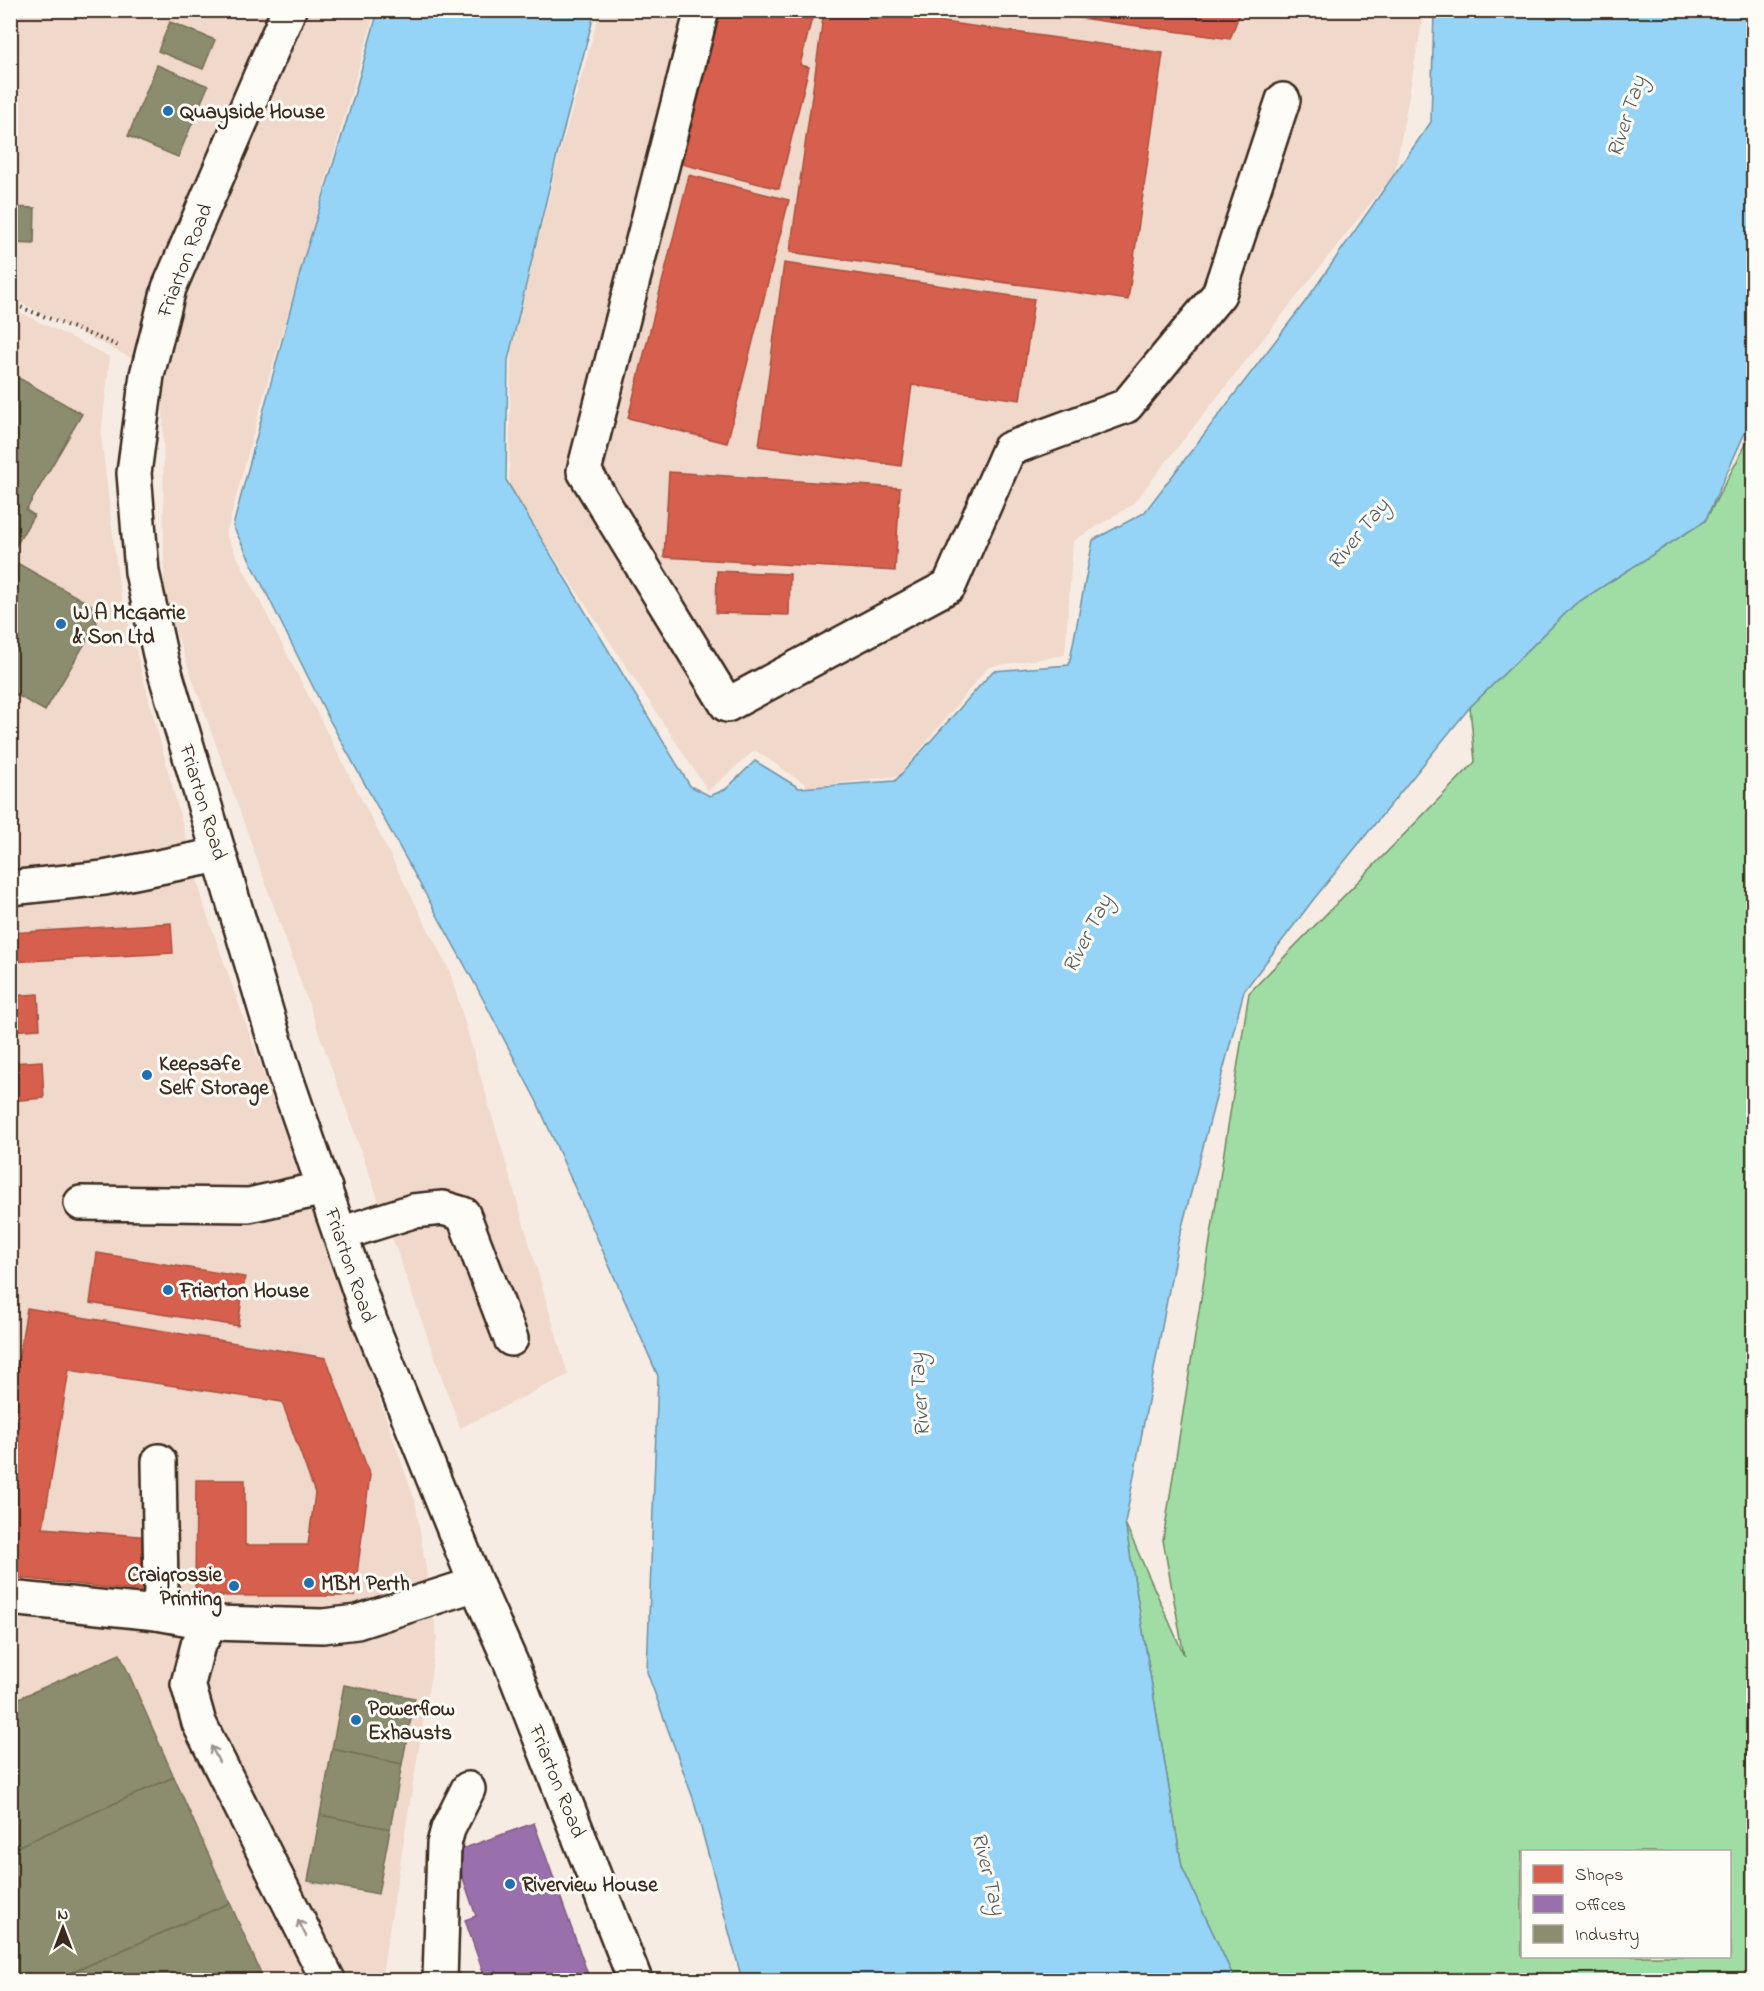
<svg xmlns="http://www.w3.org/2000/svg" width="1764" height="1991" viewBox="0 0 1764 1991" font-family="'Indie Flower',sans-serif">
	<rect width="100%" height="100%" fill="#f7ece3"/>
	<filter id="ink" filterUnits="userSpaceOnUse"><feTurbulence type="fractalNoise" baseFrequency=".0167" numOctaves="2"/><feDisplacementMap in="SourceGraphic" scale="12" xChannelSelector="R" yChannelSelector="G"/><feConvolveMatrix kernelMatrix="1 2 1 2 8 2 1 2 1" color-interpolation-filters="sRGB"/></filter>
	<g filter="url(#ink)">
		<g fill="#f0d8ca">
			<path d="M10 11H375L261 405 226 535 450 972 568 1375 460 1428 164 599 163 374 11 298Z"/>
			<path d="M600 11H1424L1395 172 1132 505 1073 541 1065 655 988 667 898 776 809 787 755 750 708 791 509 488 511 352 558 159Z"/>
			<path d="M10 307 110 357 101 435 119 587 205 909 415 1500 437 1637 381 1980H11Z"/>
		</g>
		<path fill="#a0dda4" stroke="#6e8461" stroke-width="1.5" fill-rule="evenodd" d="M1753 431V1980H1235L1182 1867 1125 1523 1184 1655 1163 1540 1249 993 1475 762 1470 707 1575 604 1705 521ZM1522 1852H1730V1956H1522Z"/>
		<path fill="#95d4f6" stroke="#7190a0" stroke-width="1.5" d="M378 11H595L557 155 508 360 506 480 690 786 710 796 726 789 755 761 799 788 895 781 993 671 1069 665 1093 540 1144 513 1305 302 1431 122 1434 11H1753V415L1705 521 1575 604 1470 707 1313 900 1244 991 1178 1242 1125 1523 1182 1867 1235 1980H744L741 1976 693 1798 647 1672 658 1376 537 1102 474 982 330 721 233 526 304 258 349 113Z"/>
		<g fill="#d6604d" stroke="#a8503f" stroke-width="1.5">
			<path d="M712 10H814L800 65 809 67 779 189 674 162Z"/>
			<path d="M824 10H859L1163 53 1128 300 790 252Z"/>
			<path d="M1023 10H1241L1230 39Z"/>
			<path d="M689 175 789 200 727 443 628 418Z"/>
			<path d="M784 263 1034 299 1020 400 912 385 901 466 759 446Z"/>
			<path d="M669 472 900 488 895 571 664 557Z"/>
			<path d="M717 571 790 574 789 615 716 613Z"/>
			<path d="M171 923 173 953 10 962V933Z"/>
			<path d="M38 994 40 1029 10 1031V996Z"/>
			<path d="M42 1061 44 1098 10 1101V1063Z"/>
			<path d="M10 1136 16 1249H10Z"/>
			<path d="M97 1253 245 1277 238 1326 90 1303Z"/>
			<path d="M27 1308 326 1358 370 1475 354 1596H195L196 1480H245V1545H308L315 1493 282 1402 69 1370 43 1528 151 1537 147 1592 10 1577V1408Z"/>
		</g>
		<path fill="#9970ab" stroke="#7d5b81" stroke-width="1.5" d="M534 1823 590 1980H500L496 1971 484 1975 465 1920 476 1916 454 1852Z"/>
		<g fill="#8c8c6e" stroke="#746f56" stroke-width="1.5">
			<path d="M170 22 215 40 203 69 158 51Z"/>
			<path d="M157 65 208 86 178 157 128 136Z"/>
			<path d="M10 207 35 208 34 244 10 243Z"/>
			<path d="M10 373 82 414 26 510 34 515 10 556Z"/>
			<path d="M10 559 91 605 97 623 45 711 10 691Z"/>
			<path d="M120 1654 174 1777 10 1850V1702Z"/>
			<path d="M344 1685 415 1698 402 1764 332 1749Z"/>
			<path d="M332 1749 402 1764 390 1829 320 1815Z"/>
			<path d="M174 1777 230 1903 55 1980H10V1850Z"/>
			<path d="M320 1815 390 1829 378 1894 308 1881Z"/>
			<path d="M230 1903 264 1980H55Z"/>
		</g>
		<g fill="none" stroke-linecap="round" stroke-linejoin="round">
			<g stroke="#3b2a1e" stroke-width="38">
				<g id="minor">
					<path d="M289 10 169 288 147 375 134 473 142 572 161 659 285 1075 370 1321 476 1584 511 1663 635 1980"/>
					<path d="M702 10 584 471 727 705 949 586 1009 449 1126 406 1219 294 1283 100"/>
					<path d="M10 888 104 878 219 855"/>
					<path d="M81 1203 249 1205 325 1188"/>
					<path d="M340 1234 413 1211 443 1208 463 1214 511 1339"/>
					<path d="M10 1598 157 1613 212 1623 323 1626 357 1622 476 1584"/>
					<path d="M157 1613 161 1592 159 1461"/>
					<path d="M212 1623 198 1645 188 1684 199 1723 328 1980"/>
					<path d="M440 1980 444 1844 448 1829 468 1789"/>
				</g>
			</g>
			<path stroke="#3b2a1e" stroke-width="4" stroke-dasharray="1.5 4.5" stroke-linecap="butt" d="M10 303 119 346"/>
			<use href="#minor" stroke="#fdfcf7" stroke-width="33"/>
		</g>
		<defs><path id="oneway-shaft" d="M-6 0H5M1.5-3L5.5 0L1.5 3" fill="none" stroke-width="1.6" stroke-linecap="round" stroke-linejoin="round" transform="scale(1.5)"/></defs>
		<g stroke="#9c938a">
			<use href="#oneway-shaft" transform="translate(215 1754) rotate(-116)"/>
			<use href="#oneway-shaft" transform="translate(302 1928) rotate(-116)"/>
		</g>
	</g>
	<g fill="#1f6fb2" stroke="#fdfcf7" stroke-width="2">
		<circle cx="168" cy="111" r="6"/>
		<circle cx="61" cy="624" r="6"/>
		<circle cx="147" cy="1075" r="6"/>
		<circle cx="168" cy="1290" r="6"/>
		<circle cx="309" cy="1583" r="6"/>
		<circle cx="234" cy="1586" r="6"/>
		<circle cx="356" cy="1720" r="6"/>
		<circle cx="510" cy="1884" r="6"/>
	</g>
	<g text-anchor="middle" stroke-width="6" stroke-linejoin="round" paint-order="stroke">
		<g font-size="21" font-weight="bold" fill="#3b2a1e" stroke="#fdfcf7" text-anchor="start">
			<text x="180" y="118">Quayside House</text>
			<text x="73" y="619">W A McGarrie<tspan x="73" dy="24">&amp; Son Ltd</tspan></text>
			<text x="159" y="1070">Keepsafe<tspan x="159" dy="24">Self Storage</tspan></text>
			<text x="180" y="1297">Friarton House</text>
			<text x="222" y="1581" text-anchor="end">Craigrossie<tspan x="222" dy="24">Printing</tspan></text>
			<text x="321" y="1590">MBM Perth</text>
			<text x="368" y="1715">Powerflow<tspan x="368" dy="24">Exhausts</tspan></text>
			<text x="522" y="1891">Riverview House</text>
		</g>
		<g font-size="21" fill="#3b2a1e" stroke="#fdfcf7">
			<text transform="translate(184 260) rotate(-69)" y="7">Friarton Road</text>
			<text transform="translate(204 802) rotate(73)" y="7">Friarton Road</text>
			<text transform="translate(351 1265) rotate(71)" y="7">Friarton Road</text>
			<text transform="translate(558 1781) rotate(68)" y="7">Friarton Road</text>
		</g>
		<g font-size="22" font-style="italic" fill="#565d5f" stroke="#fdfcf7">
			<text transform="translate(1625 116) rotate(-72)" y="8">River Tay</text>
			<text transform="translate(1357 533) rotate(-51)" y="8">River Tay</text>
			<text transform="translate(1086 933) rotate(-63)" y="8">River Tay</text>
			<text transform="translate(918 1395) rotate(-94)" y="8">River Tay</text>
			<text transform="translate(990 1873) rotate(76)" y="8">River Tay</text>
		</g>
	</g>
	<rect width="1764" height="1991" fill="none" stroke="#fdfcf7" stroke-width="36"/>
	<rect x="18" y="18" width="1728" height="1955" fill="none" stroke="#3b2a1e" stroke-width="2" filter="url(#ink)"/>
	<rect x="1521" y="1850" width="210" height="108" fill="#fdfcf7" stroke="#afa8a0" stroke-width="1.5"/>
	<rect x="1533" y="1865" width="30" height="18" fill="#d6604d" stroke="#afa8a0" stroke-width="1.5"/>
	<text x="1575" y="1880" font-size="18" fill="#3b2a1e">Shops</text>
	<rect x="1533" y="1895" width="30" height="18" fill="#9970ab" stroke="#afa8a0" stroke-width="1.5"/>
	<text x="1575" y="1910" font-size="18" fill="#3b2a1e">Offices</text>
	<rect x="1533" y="1925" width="30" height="18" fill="#8c8c6e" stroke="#afa8a0" stroke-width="1.5"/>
	<text x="1575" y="1940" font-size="18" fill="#3b2a1e">Industry</text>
	<g transform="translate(63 1928)" stroke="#fdfcf7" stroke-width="4.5" paint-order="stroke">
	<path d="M0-4.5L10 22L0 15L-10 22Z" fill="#3b2a1e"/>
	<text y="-9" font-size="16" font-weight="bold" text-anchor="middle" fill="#3b2a1e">N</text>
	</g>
</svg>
